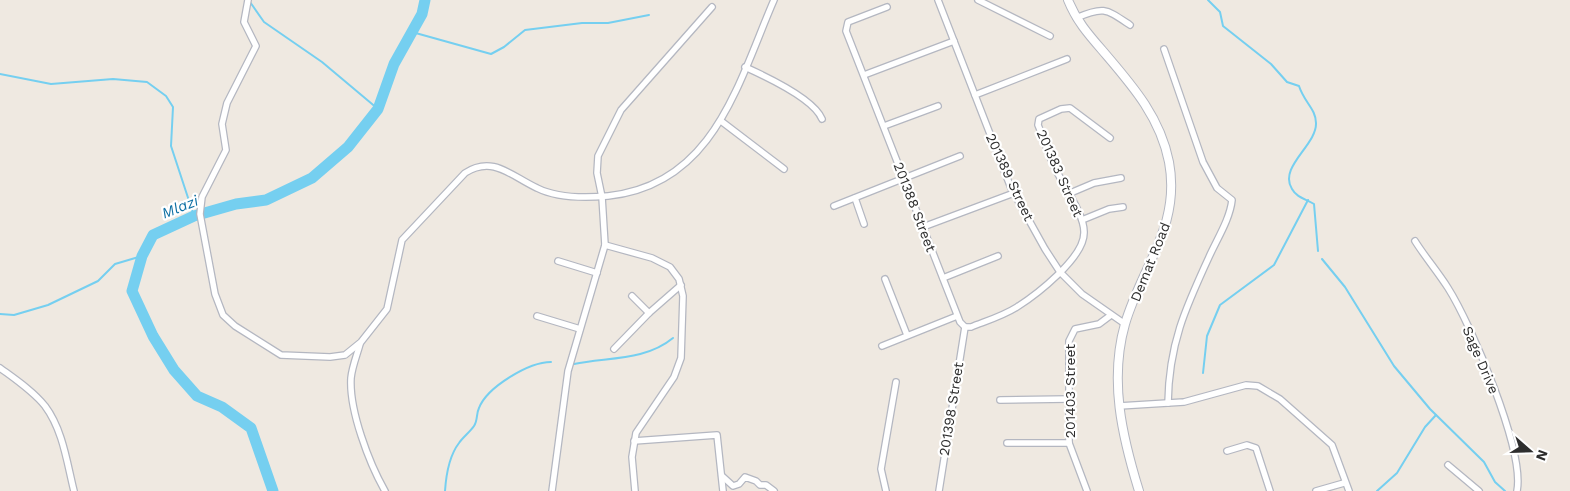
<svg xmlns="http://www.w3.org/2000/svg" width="1570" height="491" viewBox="0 0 1570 491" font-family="'Work Sans',sans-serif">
	<rect width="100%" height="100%" fill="#efe9e1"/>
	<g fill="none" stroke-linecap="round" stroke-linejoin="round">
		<g stroke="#75cff0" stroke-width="2">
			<path d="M1208 0 1220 12 1223 26 1271 64 1287 82 1299 86C1304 102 1316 109 1316 123 1317 145 1278 167 1292 189 1297 198 1306 199 1314 204L1318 251"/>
			<path d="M250 2 264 22 322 62 378 109"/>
			<path d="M412 32 491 54 504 47 525 30 582 23H608L649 15"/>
			<path d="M0 74 51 84 113 79 147 82 166 96 173 107 171 146 194 216"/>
			<path d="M1322 259 1345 287 1394 366 1430 409 1484 462 1495 482 1505 491"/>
			<path d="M0 314 14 315 48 305 98 281 115 264 142 256"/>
			<path d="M574 364C608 357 645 361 673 338"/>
			<path d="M1203 373 1207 336 1220 305 1274 265 1308 200"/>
			<path d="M445 491C446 476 449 456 459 443 463 437 470 432 474 426 478 420 476 414 479 408 487 387 529 362 551 362"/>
			<path d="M1377 491 1397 473 1425 427 1436 415"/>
		</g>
		<path stroke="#75cff0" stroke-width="11" d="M273 491 251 428 222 407 197 396 174 370 153 336 132 291 142 256 153 235 194 216 236 204 266 200 312 178 348 147 378 109 394 64 422 14 425 0"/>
		<g stroke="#b4b7c1" stroke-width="8">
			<g id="street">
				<path d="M248 0 244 22 256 46 227 103 222 124 226 150 202 197 200 214 215 294 223 315 235 326 281 355 330 357 345 355 361 342 387 309 402 240 465 173C493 155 511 176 537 188 557 198 586 198 608 196 714 185 738 83 774 0"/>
				<path d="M938 0 1011 188 1045 249 1060 272 1082 294 1125 324"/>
				<path d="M978 0 1050 36"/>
				<path d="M887 7 848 22 846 31 960 322 965 327H971C986 321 1003 316 1017 307 1036 295 1084 258 1084 233 1085 215 1063 185 1055 168 1048 154 1044 139 1038 125L1039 119 1061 109 1070 108 1110 138"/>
				<path d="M1076 18C1104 6 1106 9 1130 25"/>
				<path d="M1164 49 1203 162 1217 188 1232 200C1230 219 1217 239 1209 257 1185 309 1169 344 1168 403"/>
				<path d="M745 67C765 76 814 99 822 119"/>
				<path d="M864 75 954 41"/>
				<path d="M975 95 1067 59"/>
				<path d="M721 121 784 169"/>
				<path d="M884 126 938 106"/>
				<path d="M1068 194 1094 183 1121 178"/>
				<path d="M855 198 864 224"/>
				<path d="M834 206 960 156"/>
				<path d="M1082 220 1109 209 1123 207"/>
				<path d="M923 227 1014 193"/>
				<path d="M1415 241C1425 257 1438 272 1448 288 1471 324 1525 451 1517 491"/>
				<path d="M605 245 652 258 670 267 679 279 683 296 681 358 674 377 636 433 632 457 635 491"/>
				<path d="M558 261 597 273"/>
				<path d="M943 278 998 256"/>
				<path d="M885 279 907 335"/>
				<path d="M632 296 649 313"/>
				<path d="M537 316 580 329"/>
				<path d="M360 344C357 355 352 367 351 378 349 410 369 463 385 491"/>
				<path d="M882 346 957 316"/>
				<path d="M614 349 649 313 681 285"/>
				<path d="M0 368C15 379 33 391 45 406 63 430 67 463 74 491"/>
				<path d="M1000 400 1069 399"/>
				<path d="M1119 406 1184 402 1246 385 1258 386 1280 399 1332 445 1349 491"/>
				<path d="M634 441 717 435 723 491"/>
				<path d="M1007 443H1069"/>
				<path d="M1227 451 1247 445 1256 448 1270 491"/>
				<path d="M1448 465 1479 491"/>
				<path d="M722 476 733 486 739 484 745 477 756 481 760 485H766L774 491"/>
				<path d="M552 491 568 371 605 245 602 197 597 173 598 156 621 110 712 7"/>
				<path d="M886 491 881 469 896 382"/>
				<path d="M939 491 965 327"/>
				<path d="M1087 491 1069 443V341L1075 329 1099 324 1111 315"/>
				<path d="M1316 491 1344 483"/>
			</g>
		</g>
		<g stroke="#b4b7c1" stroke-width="10">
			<path id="secondary" d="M1068 0C1076 20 1088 34 1102 50 1131 84 1160 116 1169 162 1181 226 1142 266 1125 324 1109 380 1122 436 1139 491"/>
		</g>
		<use href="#street" stroke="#fff" stroke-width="5.5"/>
		<use href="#secondary" stroke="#fff" stroke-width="8"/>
	</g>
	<g text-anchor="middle" stroke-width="4.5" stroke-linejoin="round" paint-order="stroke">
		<g font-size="14" fill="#2e2e2e" stroke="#fff">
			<text transform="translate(1060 173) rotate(66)" y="5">201383 Street</text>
			<text transform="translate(1010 177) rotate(65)" y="5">201389 Street</text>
			<text transform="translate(915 207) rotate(69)" y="5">201388 Street</text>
			<text transform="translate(1150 262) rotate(-68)" y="5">Demat Road</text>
			<text transform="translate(1481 360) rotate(67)" y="5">Sage Drive</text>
			<text transform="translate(1070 391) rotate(-90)" y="5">201403 Street</text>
			<text transform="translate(951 409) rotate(-81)" y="5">201398 Street</text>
		</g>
		<g font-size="15" font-style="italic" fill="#0d6fa3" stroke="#fff">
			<text transform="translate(180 207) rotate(-22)" y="5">Mlazi</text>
		</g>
	</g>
	<g transform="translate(1530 451) rotate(110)" stroke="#ffffff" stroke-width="4" paint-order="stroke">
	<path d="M0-4L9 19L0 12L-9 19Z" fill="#2e2e2e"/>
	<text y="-8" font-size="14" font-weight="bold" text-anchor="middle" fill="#2e2e2e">N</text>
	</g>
</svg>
